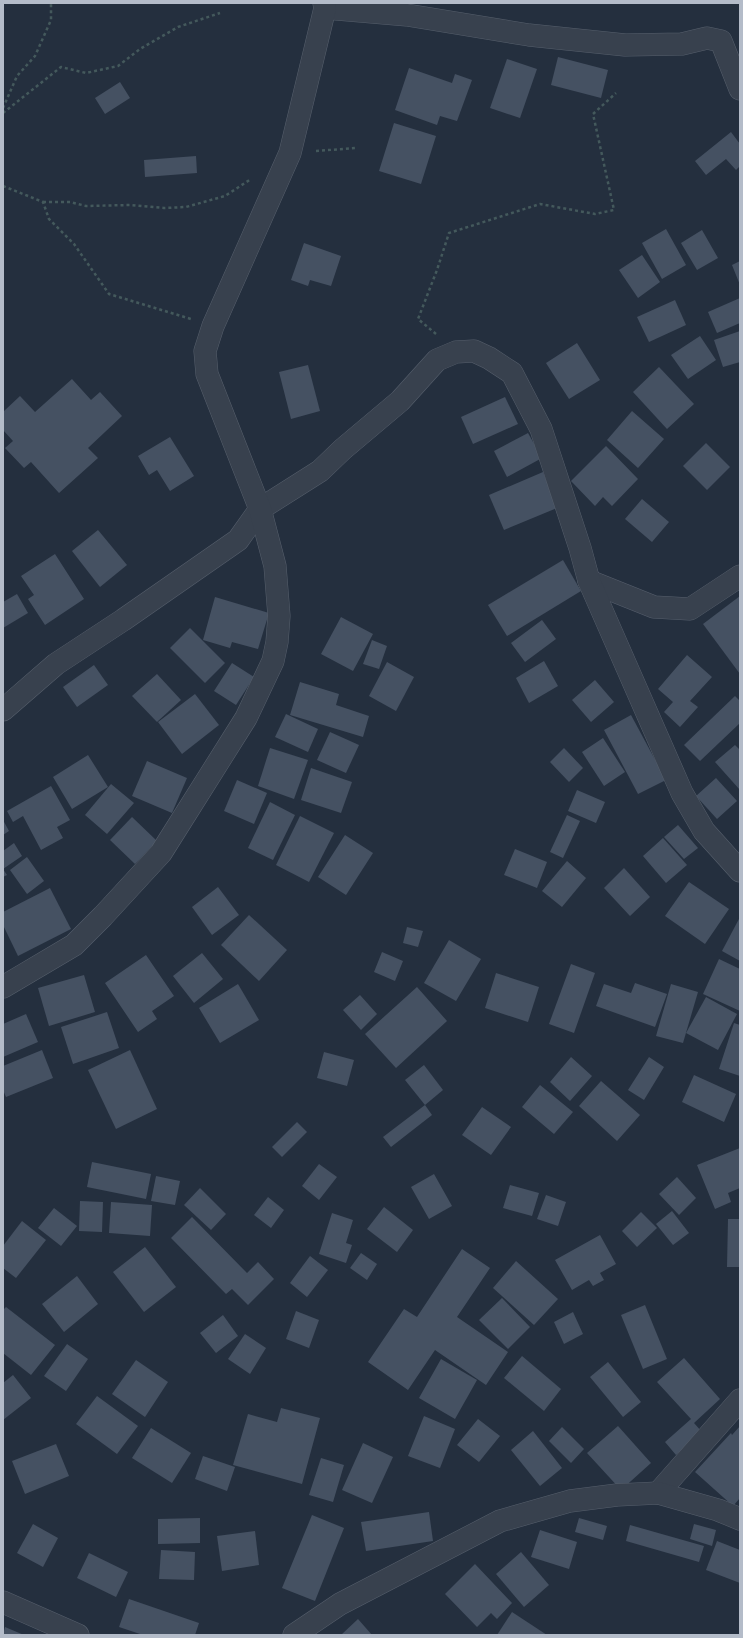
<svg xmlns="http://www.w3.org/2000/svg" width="743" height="1638" viewBox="0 0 743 1638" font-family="Montserrat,sans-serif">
	<rect width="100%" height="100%" fill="#242f3e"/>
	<g fill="#455162">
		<path d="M558 57 608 70 601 98 551 85Z"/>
		<path d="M507 59 537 69 520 118 490 108Z"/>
		<path d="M409 68 452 83 455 74 472 80 457 121 440 116 437 125 395 110Z"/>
		<path d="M120 82 130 98 105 114 95 98Z"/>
		<path d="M394 123 436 136 421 184 379 171Z"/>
		<path d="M731 132 740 144V166L736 170 726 159 706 175 695 161Z"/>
		<path d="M196 156 197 173 145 177 144 160Z"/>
		<path d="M666 229 686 265 662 279 642 243Z"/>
		<path d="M702 230 718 258 697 270 681 243Z"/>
		<path d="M304 243 341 256 331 286 310 280 308 286 291 280Z"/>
		<path d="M642 255 660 282 638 298 619 270Z"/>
		<path d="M740 261V285L732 265Z"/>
		<path d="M740 298V323L717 333 708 312Z"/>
		<path d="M675 300 686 325 649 342 637 317Z"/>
		<path d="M740 331V362L723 367 714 340Z"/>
		<path d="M700 336 716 360 688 379 671 355Z"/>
		<path d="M577 343 600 380 569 399 546 363Z"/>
		<path d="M308 365 320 411 291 419 279 372Z"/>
		<path d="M659 367 694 404 667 429 633 392Z"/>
		<path d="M72 379 91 400 100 392 122 416 88 448 98 458 59 493 31 462 24 468 5 448 13 441 3 430V412L20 396 35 412Z"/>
		<path d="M505 397 518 424 473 444 461 417Z"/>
		<path d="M632 411 664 439 638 468 607 440Z"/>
		<path d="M528 433 542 458 507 477 494 451Z"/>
		<path d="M170 437 194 476 170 491 157 470 149 475 138 456Z"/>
		<path d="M706 443 730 467 707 490 683 466Z"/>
		<path d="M606 446 638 479 612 506 603 497 595 506 571 481Z"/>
		<path d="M543 472 557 508 504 530 489 495Z"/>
		<path d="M642 499 669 522 652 542 625 519Z"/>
		<path d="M98 530 127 565 100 587 72 551Z"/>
		<path d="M55 554 84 599 45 625 28 599 34 595 21 576Z"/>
		<path d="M563 560 581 591 507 636 488 605Z"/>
		<path d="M17 594 28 613 3 628V602Z"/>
		<path d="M740 596V674L703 624Z"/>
		<path d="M215 597 269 613 258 649 232 642 230 648 203 640Z"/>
		<path d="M341 617 373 634 353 671 321 654Z"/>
		<path d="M542 620 556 639 525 662 511 643Z"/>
		<path d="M190 628 225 663 205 683 170 648Z"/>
		<path d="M372 640 387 646 379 669 363 664Z"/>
		<path d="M687 655 712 677 690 701 698 707 680 727 664 712 673 702 658 689Z"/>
		<path d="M544 661 558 686 529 703 516 678Z"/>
		<path d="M387 662 414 677 396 711 369 696Z"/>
		<path d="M232 663 254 677 236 705 214 691Z"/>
		<path d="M94 665 108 685 77 707 63 687Z"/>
		<path d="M157 674 181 700 157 722 132 696Z"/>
		<path d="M595 680 614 702 591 722 572 700Z"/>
		<path d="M300 682 339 694 336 705 369 716 363 737 290 715Z"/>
		<path d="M195 694 219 725 182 754 158 722Z"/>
		<path d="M735 696 740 701V723L700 761 684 745Z"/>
		<path d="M286 714 318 729 308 752 275 737Z"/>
		<path d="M631 715 666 780 638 794 604 730Z"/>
		<path d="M330 732 359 745 346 773 317 760Z"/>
		<path d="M603 738 625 772 604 786 582 752Z"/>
		<path d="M735 745 740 750V790L715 762Z"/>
		<path d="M270 748 308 760 294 799 258 786Z"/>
		<path d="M564 748 583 768 569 782 550 762Z"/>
		<path d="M88 755 108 787 72 809 53 777Z"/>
		<path d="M147 761 187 778 172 813 132 796Z"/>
		<path d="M311 768 352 782 341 813 301 800Z"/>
		<path d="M716 778 737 801 717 819 696 796Z"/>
		<path d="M237 780 267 793 254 824 224 811Z"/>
		<path d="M111 784 134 803 107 834 85 815Z"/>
		<path d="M51 786 70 820 57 827 63 838 41 850 23 816 13 822 7 811Z"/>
		<path d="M577 790 605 802 596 823 568 811Z"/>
		<path d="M270 802 295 815 273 860 248 848Z"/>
		<path d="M567 815 580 821 563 858 550 852Z"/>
		<path d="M300 816 334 833 309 882 276 865Z"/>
		<path d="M132 817 157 841 135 864 110 840Z"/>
		<path d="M3 820 9 831 3 835Z"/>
		<path d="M678 825 698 848 684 859 664 837Z"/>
		<path d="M345 835 373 853 346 895 318 877Z"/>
		<path d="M663 838 687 865 666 883 643 856Z"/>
		<path d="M14 843 22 856 3 869 7 875 3 877V851Z"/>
		<path d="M515 849 547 862 537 888 504 875Z"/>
		<path d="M27 857 44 881 27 894 10 870Z"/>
		<path d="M567 861 586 878 562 907 542 891Z"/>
		<path d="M624 868 650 897 630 916 604 888Z"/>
		<path d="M689 882 729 909 705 944 665 916Z"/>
		<path d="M218 887 239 915 212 935 192 907Z"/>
		<path d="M50 888 71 929 18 956 3 925V912Z"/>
		<path d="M249 915 287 950 259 981 221 945Z"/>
		<path d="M740 917V961L722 951Z"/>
		<path d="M407 927 423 931 418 947 403 943Z"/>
		<path d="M449 940 481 959 456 1001 424 983Z"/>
		<path d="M382 952 403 961 395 981 374 972Z"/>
		<path d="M202 953 223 979 194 1003 173 976Z"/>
		<path d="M146 955 174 996 152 1011 157 1019 138 1032 105 983Z"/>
		<path d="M719 959 740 969V1011L703 994Z"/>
		<path d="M571 964 595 973 574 1033 549 1024Z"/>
		<path d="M496 973 539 987 528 1022 485 1008Z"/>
		<path d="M84 975 95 1012 49 1026 38 988Z"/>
		<path d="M635 983 667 994 655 1027 596 1006 604 984 631 993Z"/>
		<path d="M238 984 259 1020 220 1043 199 1008Z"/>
		<path d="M671 984 698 992 683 1043 656 1036Z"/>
		<path d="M417 987 447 1021 396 1068 365 1034Z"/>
		<path d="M360 995 377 1014 361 1030 343 1010Z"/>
		<path d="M706 997 737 1014 718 1050 686 1033Z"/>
		<path d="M107 1012 119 1048 73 1064 61 1027Z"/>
		<path d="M26 1014 38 1042 3 1057V1024Z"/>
		<path d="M734 1023 740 1025V1076L719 1069Z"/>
		<path d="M42 1050 53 1078 6 1097 3 1090V1066Z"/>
		<path d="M130 1050 157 1109 116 1129 88 1070Z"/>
		<path d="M324 1052 354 1060 347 1086 317 1078Z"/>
		<path d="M571 1057 592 1076 570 1101 550 1082Z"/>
		<path d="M649 1057 664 1067 644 1100 628 1090Z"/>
		<path d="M424 1065 443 1090 425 1105 405 1080Z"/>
		<path d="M694 1075 736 1094 724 1122 682 1102Z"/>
		<path d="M601 1081 640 1115 617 1141 579 1106Z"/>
		<path d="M540 1085 573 1112 554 1134 522 1107Z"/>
		<path d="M425 1105 432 1115 391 1147 383 1137Z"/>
		<path d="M482 1107 511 1127 491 1155 462 1135Z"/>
		<path d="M297 1122 307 1132 282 1157 272 1147Z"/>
		<path d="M740 1148V1188L728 1193 731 1202 715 1209 697 1165Z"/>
		<path d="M92 1162 151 1174 146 1199 87 1187Z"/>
		<path d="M319 1164 337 1177 319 1200 302 1186Z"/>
		<path d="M434 1174 452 1206 429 1219 411 1187Z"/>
		<path d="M156 1176 180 1181 175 1205 151 1201Z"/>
		<path d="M677 1177 696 1198 679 1215 659 1194Z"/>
		<path d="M510 1185 539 1193 532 1216 503 1208Z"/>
		<path d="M200 1188 226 1214 211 1230 184 1205Z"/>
		<path d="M546 1195 566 1202 558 1226 537 1219Z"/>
		<path d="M268 1197 284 1210 271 1228 254 1215Z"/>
		<path d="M80 1201 103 1202 102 1232 79 1231Z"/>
		<path d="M111 1202 152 1205 150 1236 109 1233Z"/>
		<path d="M384 1207 413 1230 397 1252 367 1229Z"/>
		<path d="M54 1208 77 1226 61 1246 38 1228Z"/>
		<path d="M672 1211 689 1233 673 1245 656 1224Z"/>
		<path d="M641 1212 657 1228 637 1247 622 1231Z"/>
		<path d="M332 1213 353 1220 346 1243 352 1245 346 1263 319 1254Z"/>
		<path d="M192 1217 247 1273 258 1262 274 1279 248 1305 232 1289 226 1294 171 1238Z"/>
		<path d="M728 1219H740V1267H727Z"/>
		<path d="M22 1221 46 1240 16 1278 3 1268V1246Z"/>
		<path d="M600 1235 616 1264 600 1273 604 1280 593 1286 589 1280 572 1290 555 1260Z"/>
		<path d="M145 1247 176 1287 144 1312 113 1272Z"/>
		<path d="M462 1249 490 1268 457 1317 508 1352 486 1385 435 1350 408 1390 368 1362 404 1309 417 1317Z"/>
		<path d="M361 1253 377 1264 367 1280 350 1268Z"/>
		<path d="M310 1256 328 1270 307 1297 290 1283Z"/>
		<path d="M516 1261 558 1299 534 1325 493 1288Z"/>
		<path d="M77 1276 98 1304 64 1332 42 1304Z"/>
		<path d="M502 1298 530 1327 508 1349 479 1320Z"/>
		<path d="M645 1305 667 1359 643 1369 621 1315Z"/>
		<path d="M6 1307 55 1345 31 1375 3 1353V1310Z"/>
		<path d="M296 1311 319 1320 309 1348 286 1339Z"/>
		<path d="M573 1312 583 1334 564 1344 554 1322Z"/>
		<path d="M223 1315 238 1336 216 1353 200 1333Z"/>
		<path d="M245 1334 266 1348 250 1374 228 1359Z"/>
		<path d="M67 1344 88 1359 66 1391 44 1376Z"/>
		<path d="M522 1356 561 1389 544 1411 504 1378Z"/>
		<path d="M684 1358 720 1399 694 1423 702 1432 676 1455 665 1442 691 1419 657 1382Z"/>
		<path d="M441 1359 477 1380 455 1419 419 1398Z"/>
		<path d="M136 1360 168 1382 145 1417 112 1394Z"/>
		<path d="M608 1362 641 1402 623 1417 590 1377Z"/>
		<path d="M13 1375 31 1398 3 1420V1383Z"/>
		<path d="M97 1396 138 1426 117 1454 76 1424Z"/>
		<path d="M281 1408 320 1418 302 1484 233 1465 248 1414 277 1422Z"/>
		<path d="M424 1416 455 1429 440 1468 408 1456Z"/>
		<path d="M478 1419 500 1436 479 1462 457 1445Z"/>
		<path d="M618 1426 651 1463 621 1490 587 1453Z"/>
		<path d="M740 1426V1498L733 1506 695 1472 731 1433 732 1435Z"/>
		<path d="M562 1427 584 1449 571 1463 549 1441Z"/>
		<path d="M151 1428 191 1453 172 1483 132 1458Z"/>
		<path d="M533 1431 562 1468 540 1486 511 1450Z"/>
		<path d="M363 1443 393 1457 372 1503 342 1490Z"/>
		<path d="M56 1444 69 1476 25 1494 12 1461Z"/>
		<path d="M203 1456 235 1467 227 1491 195 1479Z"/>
		<path d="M321 1458 344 1465 333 1502 309 1495Z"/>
		<path d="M429 1512 433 1541 366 1551 361 1522Z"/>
		<path d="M312 1515 344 1528 315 1601 282 1588Z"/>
		<path d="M200 1518V1543L158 1544V1519Z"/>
		<path d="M579 1518 607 1526 603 1540 575 1532Z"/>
		<path d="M33 1524 58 1538 43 1567 17 1553Z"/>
		<path d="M694 1524 716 1530 712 1546 690 1539Z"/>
		<path d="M630 1525 704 1546 699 1562 626 1541Z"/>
		<path d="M540 1530 577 1542 569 1569 531 1557Z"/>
		<path d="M255 1531 259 1565 222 1571 217 1536Z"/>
		<path d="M717 1541 740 1550V1583L706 1570Z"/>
		<path d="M161 1550 195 1552 194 1580 159 1579Z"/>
		<path d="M521 1552 549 1585 524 1607 496 1574Z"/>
		<path d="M89 1553 128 1572 116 1597 77 1578Z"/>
		<path d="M475 1564 512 1603 497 1619 491 1613 477 1627 445 1594Z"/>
		<path d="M129 1599 199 1623 195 1635H143L119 1627Z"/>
		<path d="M512 1612 547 1635H497Z"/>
		<path d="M358 1619 372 1635H341Z"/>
		<path d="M5 1627 24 1635H3Z"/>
	</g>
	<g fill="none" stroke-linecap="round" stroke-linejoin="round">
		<g stroke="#565f6c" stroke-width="23">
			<g id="street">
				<path d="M325 8 407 15 529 35 625 45 682 44 707 38 721 41 740 89"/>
				<path d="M589 581 654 607 690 609 740 576"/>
				<path d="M3 710 56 664 123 620 238 540 260 509 320 471 343 449 400 401 437 360 456 352 474 351 489 358 512 373 541 429 580 548 589 581 682 793 704 831 740 871"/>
				<path d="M3 987 74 945 103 916 161 853 246 718 273 661 277 642 279 616 275 566 260 509 207 374 205 351 213 326 290 153 325 8 324 3"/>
				<path d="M658 1493 740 1400"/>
				<path d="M3 1602 78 1635"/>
				<path d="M294 1635 340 1604 500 1521 570 1501 617 1495 658 1493 718 1510 740 1519"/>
			</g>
		</g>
		<g stroke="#44595c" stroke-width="2.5" stroke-dasharray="3 3" stroke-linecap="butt">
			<path d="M3 108 17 76 35 56 51 20V3"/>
			<path d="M3 113 61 67 86 73 118 66 140 49 178 27 220 13"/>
			<path d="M316 151 356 148"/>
			<path d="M3 186 43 202 49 219 74 244 109 294 191 319"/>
			<path d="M43 202H70L86 206 130 205 164 208 186 207 225 196 251 179"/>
			<path d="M436 334 418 319 437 270 449 233 540 204 595 214 614 210 593 114 616 93"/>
		</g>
		<use href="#street" stroke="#38414e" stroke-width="22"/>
	</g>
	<rect width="743" height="1638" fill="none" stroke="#b4bcc9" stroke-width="8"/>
</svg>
